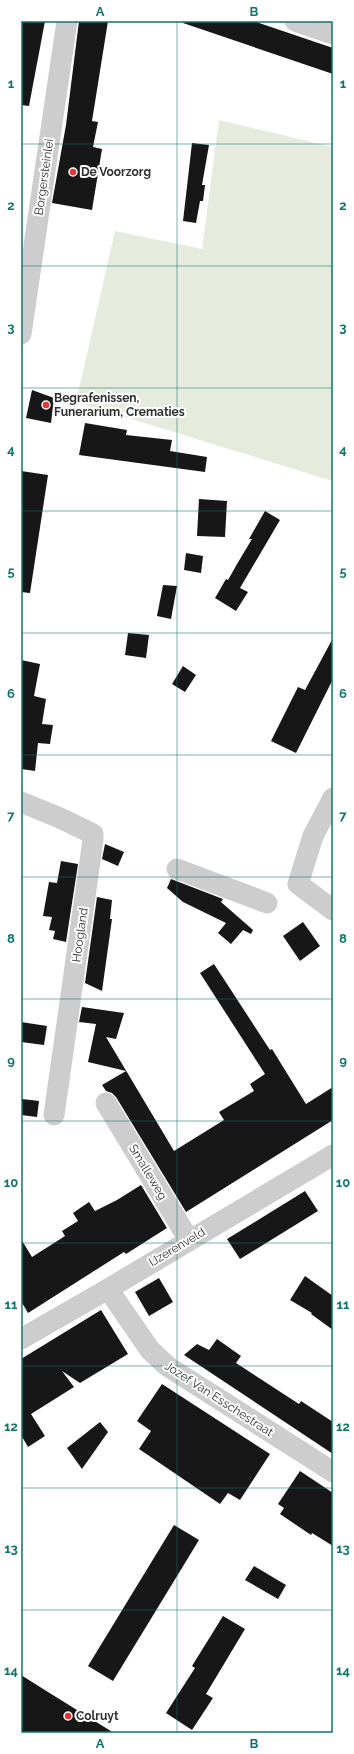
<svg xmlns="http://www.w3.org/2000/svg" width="354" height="1754" viewBox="0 0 354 1754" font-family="Raleway,sans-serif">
	<rect width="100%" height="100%" fill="#fff"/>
	<path fill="#e5ecde" d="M219 120 333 147V481L76 402 115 231 202 249Z"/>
	<g fill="#171717">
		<path d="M21 21H45L29 106 21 105Z"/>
		<path d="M79 21H108L92 121 98 122 93 147 102 149 92 210 52 203 66 125Z"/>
		<path d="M184 21H253L333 48V74L183 23Z"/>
		<path d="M192 143 209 145 202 185H205L203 201H200L196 223 183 221Z"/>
		<path d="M32 390 54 398 51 423 26 418Z"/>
		<path d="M85 423 127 430 126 435 172 440 170 451 207 457 205 472 79 455Z"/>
		<path d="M21 471 48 475 30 593 21 592Z"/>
		<path d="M199 499 227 501 225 537 197 536Z"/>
		<path d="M265 511 280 520 240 588 248 592 236 611 215 598 226 579 228 580 237 564 252 539H249Z"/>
		<path d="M186 553 203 556 201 573 184 570Z"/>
		<path d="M163 585 177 586 171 619 157 616Z"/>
		<path d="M128 633 149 635 146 658 125 655Z"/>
		<path d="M333 638V679L296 753 271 741 298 687 305 690Z"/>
		<path d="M21 660 40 664 34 696 46 699 42 724 53 725 50 744 38 743 35 771 21 769Z"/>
		<path d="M183 666 196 675 185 692 172 684Z"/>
		<path d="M105 844 124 852 118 866 102 859Z"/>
		<path d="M61 861 78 864 66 942 53 939 55 931 49 930 52 917 43 916 49 882 57 883Z"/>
		<path d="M171 879 223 899 221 902 253 930 251 934 243 930 231 944 218 933 226 923 183 902 167 888Z"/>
		<path d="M97 897 112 900 110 919H112L102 991 85 983Z"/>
		<path d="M303 922 320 946 300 961 283 936Z"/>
		<path d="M214 964 270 1050 272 1049 306 1104 333 1087V1120L186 1212 116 1097 112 1093 106 1091 102 1085 126 1071 88 1062 96 1024 79 1022 82 1007 124 1013 116 1039 106 1037 174 1151 224 1120 219 1112 254 1091 250 1084 265 1074 200 973Z"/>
		<path d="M21 1022 47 1026 44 1045 21 1042Z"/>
		<path d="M22 1099 39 1101 37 1117 21 1115Z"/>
		<path d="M141 1185 167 1228 126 1254 124 1252 28 1313 21 1301V1239L32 1257 65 1236 62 1231 78 1221 73 1213 89 1202 95 1211 117 1200Z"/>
		<path d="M305 1191 318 1211 240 1259 227 1239Z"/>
		<path d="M305 1276 333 1296V1330L311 1314 312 1313 290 1300Z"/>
		<path d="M159 1278 173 1302 149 1316 135 1292Z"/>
		<path d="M101 1310 128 1354 80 1383 62 1371 74 1387 31 1414 45 1436 28 1447 21 1435V1359Z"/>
		<path d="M217 1339 241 1356 236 1363 299 1404 301 1401 333 1422V1454L184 1355 197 1344 209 1350Z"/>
		<path d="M162 1384 270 1454 240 1500 228 1493 220 1504 139 1449 151 1431 137 1421Z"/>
		<path d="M100 1422 108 1432 82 1469 67 1448Z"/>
		<path d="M300 1471 333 1493V1546L312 1533 311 1535 280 1514 284 1508 278 1504Z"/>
		<path d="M174 1525 199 1540 113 1681 88 1666Z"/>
		<path d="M254 1566 286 1585 278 1599 245 1580Z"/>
		<path d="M223 1616 245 1629 206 1694 213 1698 192 1730 166 1713 195 1668 192 1666Z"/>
		<path d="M21 1675 48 1692 114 1733H21Z"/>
	</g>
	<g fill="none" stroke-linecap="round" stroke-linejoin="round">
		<g stroke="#cdcdcd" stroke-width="21">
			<path d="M295 21 333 34"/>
			<path d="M21 334 67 21"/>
			<path d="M333 798 313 836 298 884 333 910"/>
			<path d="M21 802 60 818 93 834V840L54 1115"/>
			<path d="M177 869 267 903"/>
			<path d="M106 1103 189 1240"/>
			<path d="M108 1289 150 1350 167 1366 333 1472"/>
			<path d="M21 1339 108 1289 333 1155"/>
		</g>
	</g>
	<path fill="none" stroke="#0f766e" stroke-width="1" stroke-opacity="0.55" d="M177 21V1733M21 144H333M21 266H333M21 388H333M21 511H333M21 633H333M21 755H333M21 877H333M21 999H333M21 1121H333M21 1243H333M21 1366H333M21 1488H333M21 1610H333"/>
	<g fill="#e43434" stroke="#fff" stroke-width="1.5">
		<circle cx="73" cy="172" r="4"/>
		<circle cx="46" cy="405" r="4"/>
		<circle cx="68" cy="1716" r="4"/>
	</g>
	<g text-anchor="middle" stroke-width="4" stroke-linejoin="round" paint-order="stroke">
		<g font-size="12" font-weight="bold" fill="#303030" stroke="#fff" text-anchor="start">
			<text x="81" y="176">De Voorzorg</text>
			<text x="54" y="402">Begrafenissen,<tspan x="54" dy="14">Funerarium, Crematies</tspan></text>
			<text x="76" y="1720">Colruyt</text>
		</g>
		<g font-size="12" fill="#303030" stroke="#fff">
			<text transform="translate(44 177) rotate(-82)" y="4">Borgersteinlei</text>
			<text transform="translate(80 935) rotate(-82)" y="4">Hoogland</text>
			<text transform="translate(148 1172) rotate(59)" y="4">Smalleweg</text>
			<text transform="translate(177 1247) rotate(-31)" y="4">IJzerenveld</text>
			<text transform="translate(219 1399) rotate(33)" y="4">Jozef Van Esschestraat</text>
		</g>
	</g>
	<rect width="354" height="1754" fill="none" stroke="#ffffff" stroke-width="44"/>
	<rect x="22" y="22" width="310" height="1710" fill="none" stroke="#0f766e" stroke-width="1.5"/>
	<g font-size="13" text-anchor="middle" font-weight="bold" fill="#0f766e">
		<text x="100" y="16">A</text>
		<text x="254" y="16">B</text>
		<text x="11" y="88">1</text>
		<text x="343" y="88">1</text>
		<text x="11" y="210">2</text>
		<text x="343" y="210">2</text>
		<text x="11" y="332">3</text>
		<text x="343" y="332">3</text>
		<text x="11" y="454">4</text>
		<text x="343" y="454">4</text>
		<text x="11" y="576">5</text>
		<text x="343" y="576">5</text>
		<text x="11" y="698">6</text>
		<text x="343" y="698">6</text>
		<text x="11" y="820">7</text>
		<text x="343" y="820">7</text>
		<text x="11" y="943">8</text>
		<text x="343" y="943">8</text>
		<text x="11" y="1065">9</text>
		<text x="343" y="1065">9</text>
		<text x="11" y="1187">10</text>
		<text x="343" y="1187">10</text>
		<text x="11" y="1309">11</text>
		<text x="343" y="1309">11</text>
		<text x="11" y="1431">12</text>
		<text x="343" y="1431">12</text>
		<text x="11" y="1553">13</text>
		<text x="343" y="1553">13</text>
		<text x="11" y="1675">14</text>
		<text x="343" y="1675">14</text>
		<text x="100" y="1748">A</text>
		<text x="254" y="1748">B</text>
	</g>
</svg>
